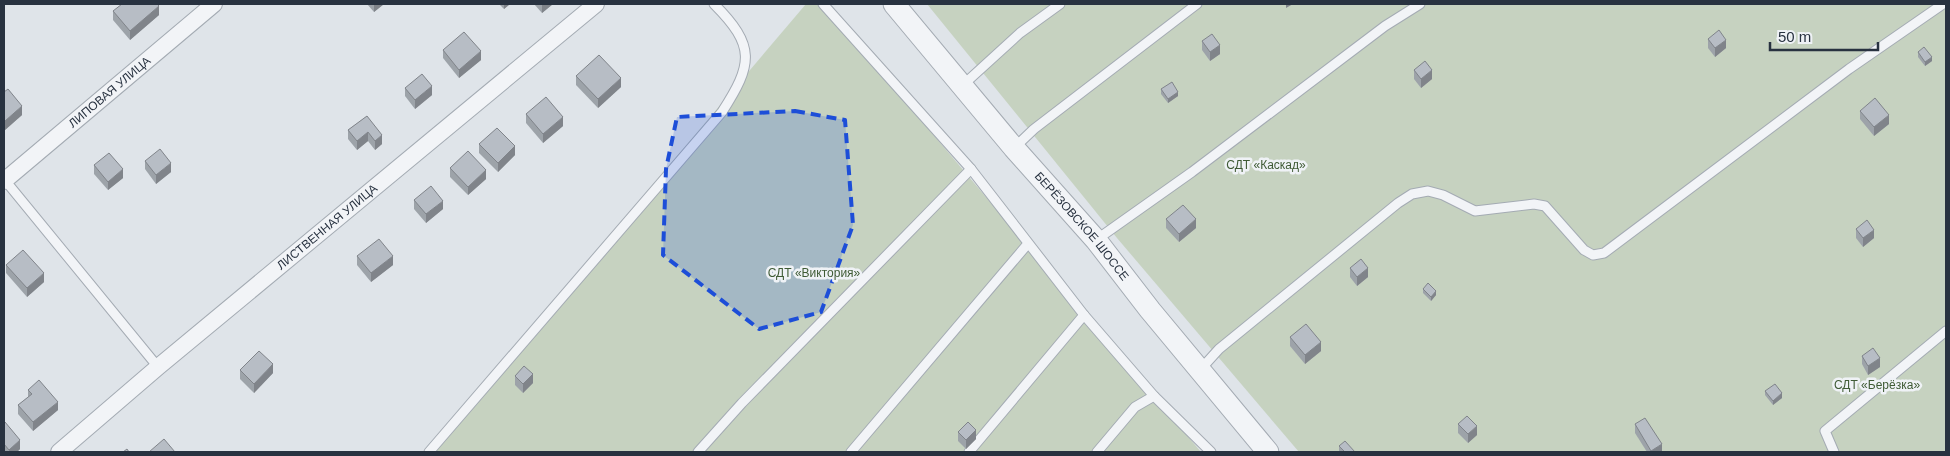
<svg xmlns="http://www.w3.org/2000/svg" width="1950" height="456" viewBox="0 0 1950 456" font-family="Helvetica,sans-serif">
	<rect width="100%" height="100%" fill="#dfe4e9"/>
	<g fill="#c6d2c0">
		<path d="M806 4H823L1201 452H426Z"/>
		<path d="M927 4H1946V452H1299L1117 238Z"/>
	</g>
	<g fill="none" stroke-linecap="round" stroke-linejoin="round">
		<g stroke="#a4abb3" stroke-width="11">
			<g id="service">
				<path d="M823 4 971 169 1084 315 1154 396 1211 452"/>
				<path d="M963 85 1020 33 1060 4"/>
				<path d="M1014 148 1034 129 1197 4"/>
				<path d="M4 179 158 367"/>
				<path d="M1096 240 1192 172 1385 26 1420 4"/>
				<path d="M1200 370 1219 349 1398 203 1412 194 1428 191 1443 195 1475 211 1534 204 1545 206 1584 250 1593 255 1604 253 1849 69 1943 4"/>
				<path d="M429 452 722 112C753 64 756 46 714 4"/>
				<path d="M698 452 742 403 971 169"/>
				<path d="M851 452 1026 246"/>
				<path d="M969 452 1084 315"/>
				<path d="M1097 452 1135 407 1154 396"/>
				<path d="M1834 452 1825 431 1946 331"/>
			</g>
		</g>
		<g stroke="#a4abb3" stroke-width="18">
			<g id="minor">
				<path id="s1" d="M4 181 214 4"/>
				<path id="s2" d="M59 452 158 367 596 4"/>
			</g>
		</g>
		<g stroke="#a4abb3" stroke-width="23">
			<g id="tertiary">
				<path id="s3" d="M894 4 1014 148 1096 240 1150 310 1268 452"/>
			</g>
		</g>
		<use href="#service" stroke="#f2f4f7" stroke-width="9"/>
		<use href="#minor" stroke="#f2f4f7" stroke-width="16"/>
		<use href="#tertiary" stroke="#f2f4f7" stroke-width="21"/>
	</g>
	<g fill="#9da3a9">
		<path d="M367 4H384L374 12Z"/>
		<path d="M499 4H510L504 9Z"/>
		<path d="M534 4H553L542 13Z"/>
		<path d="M113 11 159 15 130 40 113 20Z"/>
		<path d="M1708 39 1726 48 1715 57 1708 48Z"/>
		<path d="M1202 41 1220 54 1210 61 1202 50Z"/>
		<path d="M443 50 481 60 459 78 443 58Z"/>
		<path d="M1918 52 1932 61 1925 66 1918 57Z"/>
		<path d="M1414 70 1432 79 1421 88 1414 79Z"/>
		<path d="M576 76 621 87 598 108 576 85Z"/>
		<path d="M405 88 432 95 415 109 405 96Z"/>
		<path d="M1161 89 1178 96 1168 103 1161 94Z"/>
		<path d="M4 92 22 115 5 130 4 128Z"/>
		<path d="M1860 111 1889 124 1874 136 1860 119Z"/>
		<path d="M526 114 563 126 543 143 526 123Z"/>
		<path d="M367 116 382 144 375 150 368 141 357 150 348 139V130Z"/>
		<path d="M479 144 515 155 498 172 479 153Z"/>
		<path d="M145 161 171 172 156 184 145 169Z"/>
		<path d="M94 165 123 178 108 190 94 174Z"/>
		<path d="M450 168 486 179 468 195 450 177Z"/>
		<path d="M414 200 443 209 426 223 414 209Z"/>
		<path d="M1166 219 1196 228 1179 242 1166 228Z"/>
		<path d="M1856 229 1874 238 1863 247 1856 238Z"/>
		<path d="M357 256 393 265 371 282 357 265Z"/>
		<path d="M6 265 44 282 27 297 6 273Z"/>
		<path d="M1350 268 1368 277 1357 286 1350 277Z"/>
		<path d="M1423 289 1436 295 1431 301 1423 293Z"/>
		<path d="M1290 337 1321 351 1305 364 1290 346Z"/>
		<path d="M1862 356 1880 367 1868 375 1862 364Z"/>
		<path d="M240 370 273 373 254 393 240 379Z"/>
		<path d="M515 376 533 383 523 393 515 385Z"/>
		<path d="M28 390 58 410 33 431 18 414V405L28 397Z"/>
		<path d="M1765 391 1782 398 1773 405 1765 395Z"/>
		<path d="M4 424 20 449 17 452H4Z"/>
		<path d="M1458 424 1477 435 1468 443 1458 433Z"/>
		<path d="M1635 424 1662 452H1647L1635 433Z"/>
		<path d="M958 432 976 439 966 449 958 441Z"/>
		<path d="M1339 446 1355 452H1341L1339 451Z"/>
	</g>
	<g fill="#80848a">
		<path d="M374 4H384L374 12Z"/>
		<path d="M504 4H510L504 9Z"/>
		<path d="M542 4H553L542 13Z"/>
		<path d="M1286 4H1293L1286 8Z"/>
		<path d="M159 6V15L130 40V31Z"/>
		<path d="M1726 40V48L1715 57V48Z"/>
		<path d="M1220 45V54L1210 61V52Z"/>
		<path d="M481 51V60L459 78V70Z"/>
		<path d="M1932 57V61L1925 66V62Z"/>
		<path d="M1432 70V79L1421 88V79Z"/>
		<path d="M621 78V87L598 108V99Z"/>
		<path d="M432 86V95L415 109V100Z"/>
		<path d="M1178 92V96L1168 103V99Z"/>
		<path d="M22 106V115L5 130V121Z"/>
		<path d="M1889 115V124L1874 136V127Z"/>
		<path d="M563 117V126L543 143V134Z"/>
		<path d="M368 132V141L357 150V141Z"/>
		<path d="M382 135V144L375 150V141Z"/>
		<path d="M515 146V155L498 172V163Z"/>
		<path d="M171 163V172L156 184V175Z"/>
		<path d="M123 169V178L108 190V182Z"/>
		<path d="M486 170V179L468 195V187Z"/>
		<path d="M443 201V209L426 223V214Z"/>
		<path d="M1196 219V228L1179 242V234Z"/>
		<path d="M1874 230V238L1863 247V238Z"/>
		<path d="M393 256V265L371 282V273Z"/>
		<path d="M1368 268V277L1357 286V277Z"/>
		<path d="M44 273V282L27 297V288Z"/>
		<path d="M1436 291V295L1431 301V297Z"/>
		<path d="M1321 342V351L1305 364V355Z"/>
		<path d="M1880 358V367L1868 375V366Z"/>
		<path d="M273 364V373L254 393V384Z"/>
		<path d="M533 374V383L523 393V384Z"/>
		<path d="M1782 393V398L1773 405V401Z"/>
		<path d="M58 402V410L33 431V422Z"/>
		<path d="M1477 426V435L1468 443V434Z"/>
		<path d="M976 430V439L966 449V440Z"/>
		<path d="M20 440V449L17 452H9V450Z"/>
		<path d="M1662 444V452H1651V451Z"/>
	</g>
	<g fill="#b7bdc5" stroke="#80848a">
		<path d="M122 4H157L159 6 130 31 113 11Z"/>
		<path d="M1719 30 1726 40 1715 48 1708 39Z"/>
		<path d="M464 32 481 51 459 70 443 50Z"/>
		<path d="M1212 34 1220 45 1210 52 1202 41Z"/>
		<path d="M1924 47 1932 57 1925 62 1918 52Z"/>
		<path d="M599 55 621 78 598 99 576 76Z"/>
		<path d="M1425 61 1432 70 1421 79 1414 70Z"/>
		<path d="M422 74 432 86 415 100 405 88Z"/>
		<path d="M1172 82 1178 92 1168 99 1161 89Z"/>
		<path d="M8 89 22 106 5 121 4 119V92Z"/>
		<path d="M546 97 563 117 543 134 526 114Z"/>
		<path d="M1875 98 1889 115 1874 127 1860 111Z"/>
		<path d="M367 116 382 135 375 141 368 132 357 141 348 130Z"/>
		<path d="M497 128 515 146 498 163 479 144Z"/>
		<path d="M160 149 171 163 156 175 145 161Z"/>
		<path d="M468 151 486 170 468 187 450 168Z"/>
		<path d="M109 153 123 169 108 182 94 165Z"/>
		<path d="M431 186 443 201 426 214 414 200Z"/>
		<path d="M1183 205 1196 219 1179 234 1166 219Z"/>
		<path d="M1867 220 1874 230 1863 238 1856 229Z"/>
		<path d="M379 239 393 256 371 273 357 256Z"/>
		<path d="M23 250 44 273 27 288 6 265Z"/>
		<path d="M1361 259 1368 268 1357 277 1350 268Z"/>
		<path d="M1428 283 1436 291 1431 297 1423 289Z"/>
		<path d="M1306 324 1321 342 1305 355 1290 337Z"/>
		<path d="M1873 348 1880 358 1868 366 1862 356Z"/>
		<path d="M259 351 273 364 254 384 240 370Z"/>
		<path d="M524 366 533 374 523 384 515 376Z"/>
		<path d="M39 380 58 402 33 422 18 405 32 394 28 390Z"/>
		<path d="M1775 384 1782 393 1773 401 1765 391Z"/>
		<path d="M1467 416 1477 426 1468 434 1458 424Z"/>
		<path d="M1645 418 1662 444 1651 451 1635 424Z"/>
		<path d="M5 422 20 440 9 450 4 444V424Z"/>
		<path d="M968 422 976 430 966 440 958 432Z"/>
		<path d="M164 439 175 452H149Z"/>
		<path d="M1345 441 1355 452H1345L1339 446Z"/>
		<path d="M127 449 129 452H123Z"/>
	</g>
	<path fill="#1d4ed8" fill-opacity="0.2" stroke="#1d4ed8" stroke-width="4" stroke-dasharray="10 6" stroke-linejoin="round" d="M795 111 845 120 853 225 821 312 759 329 663 255 666 169 677 117Z"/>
	<g text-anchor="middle" stroke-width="5" stroke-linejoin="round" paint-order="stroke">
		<g font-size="12" fill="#283240" stroke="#eff2f6">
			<text dy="4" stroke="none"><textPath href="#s1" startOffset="138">ЛИПОВАЯ УЛИЦА</textPath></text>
			<text dy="4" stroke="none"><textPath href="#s2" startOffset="350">ЛИСТВЕННАЯ УЛИЦА</textPath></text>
			<text dy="4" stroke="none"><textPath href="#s3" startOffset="291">БЕРЁЗОВСКОЕ ШОССЕ</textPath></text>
		</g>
		<g font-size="12" fill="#3f5b35" stroke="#eff2f6">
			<text x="1266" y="169">СДТ «Каскад»</text>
			<text x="814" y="277">СДТ «Виктория»</text>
			<text x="1877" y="389">СДТ «Берёзка»</text>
		</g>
	</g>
	<rect width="1950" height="456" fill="none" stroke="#283240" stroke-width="10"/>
	<path d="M1770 42v8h108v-8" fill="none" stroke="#283240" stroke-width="2.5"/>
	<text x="1778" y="42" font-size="15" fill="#283240" stroke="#eff2f6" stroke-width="4" paint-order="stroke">50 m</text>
</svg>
